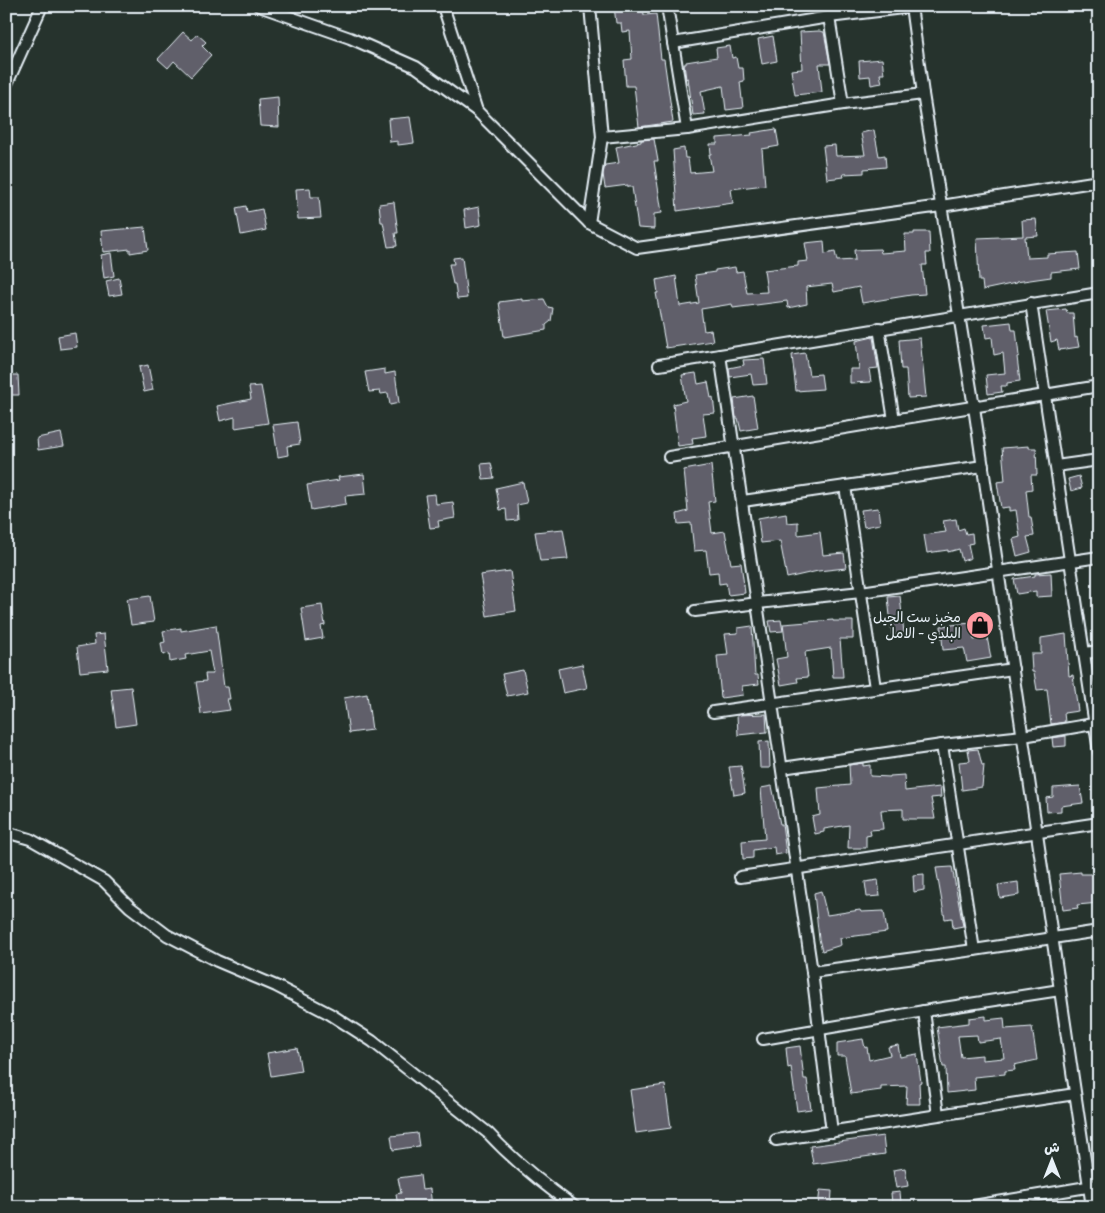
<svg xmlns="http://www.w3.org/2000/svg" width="1105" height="1213" viewBox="0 0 1105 1213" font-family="Pangolin,'Playpen Sans Arabic',sans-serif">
	<rect width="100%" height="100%" fill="#26332d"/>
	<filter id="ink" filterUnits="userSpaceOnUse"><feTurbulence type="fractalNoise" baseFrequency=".02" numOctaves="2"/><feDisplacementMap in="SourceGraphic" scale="10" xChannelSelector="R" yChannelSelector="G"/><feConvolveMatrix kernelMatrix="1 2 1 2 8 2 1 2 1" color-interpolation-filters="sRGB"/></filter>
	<g filter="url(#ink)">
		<g fill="#605e6a" stroke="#e8f1f8" fill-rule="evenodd">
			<path d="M614 6H643L644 15 656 14 661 59H664L673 122 639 127 634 86H626L624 60 632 59 630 31 622 32 621 23H616Z"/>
			<path d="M819 31 824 32 830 64H819L822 92 795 95 791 70 802 69 800 32Z"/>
			<path d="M183 32 192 40 197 34 206 42 202 46 211 55 191 77 174 61 168 68 158 59Z"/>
			<path d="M773 36 777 61 762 64 758 39Z"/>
			<path d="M730 46 732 58 736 57 738 68H743L744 81 740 82 743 108 726 110 723 86 701 91 705 114 693 115 688 78 686 79 684 64H686V62L717 57 716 48Z"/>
			<path d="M882 59 884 74H880L882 83 871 85 870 76 860 77 859 61Z"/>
			<path d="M278 97 279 127 260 126 258 99Z"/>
			<path d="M410 117 414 143 398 145V141L390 142 388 119Z"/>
			<path d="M776 129 779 146 762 149 765 185 731 189 733 203 677 211 673 150 684 148 685 158H688L690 173 712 171 709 154H711L710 144H717V138L752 135 751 133Z"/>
			<path d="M874 130 879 156 885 155 886 167 864 169V173L843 174 844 177 827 179 823 146 835 145 836 156 865 155 861 133Z"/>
			<path d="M654 139 658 161H654L662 213 654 214V229L638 228 632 187H628V185L605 188 603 174 605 165 619 163 616 147 641 142V140Z"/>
			<path d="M310 188 311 197H319L321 218 298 219 296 189Z"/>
			<path d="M394 202 398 233H395L397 246 388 247 383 222H381L379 204Z"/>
			<path d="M246 206 247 212 262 209 266 230 241 235 236 208Z"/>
			<path d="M479 207 481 225 466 228 464 210Z"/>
			<path d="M1036 219 1038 236 1025 237 1027 258 1047 257V254L1078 252 1080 269 1051 272V277L1016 282V283L983 290 982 281H979L977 238 1023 236 1022 220Z"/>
			<path d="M145 227 148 250 130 253V249L103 252 101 231Z"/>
			<path d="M914 232H929L930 253H926L927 265H922L925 294 911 295 862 303 859 287 834 292 832 284 806 287 807 304 788 308 787 301 733 308 732 304 701 309 704 331 711 330 713 341 666 348 656 293H658L656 280 676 276 680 306 699 303 695 275 715 272V270L735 267 736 272 743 271 747 293 767 292 764 270 798 266V262L808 261 805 243 824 241 825 254 835 252 837 261 855 260 854 250 880 249 881 253 906 251 905 234H914Z"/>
			<path d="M111 253 114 276 104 278 101 255Z"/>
			<path d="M462 257 467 298 457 299 455 284H453L449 264H454L453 258Z"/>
			<path d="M119 278 122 294 109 296 106 281Z"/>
			<path d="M522 299V301L544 299 548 307 553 308 551 321 546 325V330L504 337 499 302Z"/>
			<path d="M1066 309 1067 313H1073L1075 338 1077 337 1079 347 1059 350 1057 340 1051 342 1046 311Z"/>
			<path d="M1011 322 1012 330H1016L1019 356 1017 357 1020 381 1007 383V386H1001L1002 392 988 394 986 375 1005 373 1003 353 994 355 992 337 986 338 984 325Z"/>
			<path d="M75 333 77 347 60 349 58 336Z"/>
			<path d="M873 337 878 368 869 369 871 382 850 383V369H859L856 341Z"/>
			<path d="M920 338 926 397 908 398 906 369H901L899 340Z"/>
			<path d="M805 353 809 375 821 374 823 389 796 391 792 355Z"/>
			<path d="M764 359 767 384 753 385 751 374 730 377 729 368 744 365 743 360Z"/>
			<path d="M148 365 153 390 144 392 139 367Z"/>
			<path d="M385 369V374L395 372 399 403 390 405 388 393 381 394 380 391 369 392 365 372Z"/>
			<path d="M696 373 698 384 708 382 711 398 713 397 715 413 703 414 706 436 692 438 693 444 678 446 673 404 686 401 682 375Z"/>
			<path d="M6 375H18L19 395H6Z"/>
			<path d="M261 386 268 423 235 428V417L220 421 217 406 251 399 249 387Z"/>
			<path d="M753 396 758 428 741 431 738 418H736L734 399Z"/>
			<path d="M297 422 300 444 287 446 288 455 278 457 273 425Z"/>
			<path d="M61 433 64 446 38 450 37 438Z"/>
			<path d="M1029 446V448H1036L1037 475H1031L1032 489 1026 490 1029 517H1031L1034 536 1027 537 1031 552 1017 556 1013 539 1020 537 1016 510 1009 511V507L1001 508 997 482 1005 481 1002 448Z"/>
			<path d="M491 463 494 478 483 479 481 464Z"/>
			<path d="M711 465 715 501 708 502 712 533 725 531 731 564 741 563 745 593 728 595 726 583 719 584 718 572 709 573 706 550 694 551 691 523 678 524 677 514 688 511 684 470Z"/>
			<path d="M364 474 366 494 345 496 346 504 311 510 307 485 339 480 338 477Z"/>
			<path d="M1079 476 1082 488 1071 491 1068 479Z"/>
			<path d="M523 482 527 503 517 505 518 520 507 521 506 509 500 510 496 488Z"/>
			<path d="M435 494 436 504 453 502 455 518 438 521 439 527 430 528 425 495Z"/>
			<path d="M878 508 880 524 864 527 861 510Z"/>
			<path d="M786 513 787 523 798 522V535L820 532 823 555 844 553 846 568 818 571 787 578 780 541 761 543 758 518Z"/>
			<path d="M956 519 958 530 964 528 966 534 972 533 973 543 968 544 971 558 962 561 959 549 948 552V550L927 553 924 535 946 532 943 521Z"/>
			<path d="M563 529 568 559 540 561 535 532Z"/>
			<path d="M510 571 516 611 487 616 480 575Z"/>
			<path d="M1051 573 1052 596 1036 597V591L1017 594 1014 579 1035 576V574Z"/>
			<path d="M150 596 154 622 131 625 127 599Z"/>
			<path d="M900 596 904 633 892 635 888 597Z"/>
			<path d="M322 605 325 625 321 626 323 638 306 641 301 608Z"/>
			<path d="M781 620 783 631 771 632 769 621Z"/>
			<path d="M833 620V621H853V639H840L843 677H833L831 648 805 652 808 677 797 678 798 682 781 685 776 659 787 657 783 624Z"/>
			<path d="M971 623 974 640 987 637 991 658 967 662 964 648 943 650 941 626Z"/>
			<path d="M216 625 224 687H228L230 699H227L230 710 201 714 196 682 206 681 205 674H213L209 651 185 655 186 659 170 662 169 653 163 655 161 643 165 642 163 631 181 628V631Z"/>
			<path d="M752 626 755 675H758L759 684 742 686 743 695 721 698 717 656 728 655 725 634 738 633V628Z"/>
			<path d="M104 634 108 669 80 672 77 647 95 644 94 635Z"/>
			<path d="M1066 634 1069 676 1073 675 1078 711 1064 713 1065 722 1051 724 1047 689 1037 690 1034 672H1032L1031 654H1041V638Z"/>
			<path d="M582 664 587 688 563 693 558 669Z"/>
			<path d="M523 670 528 692 507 696 502 674Z"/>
			<path d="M131 687 136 724 116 727 111 689Z"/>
			<path d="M367 694 372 730 349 733 344 698Z"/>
			<path d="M766 714 767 732 738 735 737 715Z"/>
			<path d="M1066 736V746L1053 747 1052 738Z"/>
			<path d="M769 741 770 768H760L759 742Z"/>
			<path d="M978 749 982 765H984L982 787 962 790 959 762 970 761 968 750Z"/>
			<path d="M863 763V766L870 765V776L890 777V776L904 775 905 791 940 787 941 797 931 798 935 819H903V809L881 810 883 829 870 830 871 835 866 836V848H848L849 825 824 829V832L815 834 812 817 820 815 818 788 850 785 849 765Z"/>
			<path d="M741 766 745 793 734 795 729 767Z"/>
			<path d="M772 786 780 824H782L786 853 775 855 774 847 753 850V858L743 859 742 841 765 839 761 788Z"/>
			<path d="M1080 786 1083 803 1061 806V811L1047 812 1046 798 1053 797V788Z"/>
			<path d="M952 867 963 926 953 928 952 918 945 919 936 868Z"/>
			<path d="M1081 872V874H1099V903L1077 905 1078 908 1063 910 1059 874Z"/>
			<path d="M924 874V890L914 892 913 875Z"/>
			<path d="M878 880 880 896 867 897 865 882Z"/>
			<path d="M1018 882 1019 895 1000 898 998 885Z"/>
			<path d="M821 891 827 915 860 910 861 912 884 911 887 932 840 938 841 945 822 951 819 939 814 893Z"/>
			<path d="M986 1016V1020L1004 1018 1005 1029 1032 1027 1037 1060 1014 1065 1015 1070 1005 1071V1074L974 1077 975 1090 947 1093 946 1067H943L937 1027 969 1023V1018ZM977 1035 978 1042 1001 1039 1004 1058 982 1060V1055L961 1057 958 1036Z"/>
			<path d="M863 1039 865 1048 867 1047 869 1060 890 1055 888 1047 898 1045 900 1057 917 1054 921 1082 919 1083 920 1104H906L907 1086 881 1087V1090L851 1094 845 1056H837V1043Z"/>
			<path d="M800 1046 804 1079H807L811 1109 797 1111 791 1067 788 1068 786 1048Z"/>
			<path d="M297 1048 301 1071 271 1076 267 1053Z"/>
			<path d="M665 1085 671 1128 636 1133 630 1090Z"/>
			<path d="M417 1133 419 1146 393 1150 391 1136Z"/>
			<path d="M883 1136 885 1154 813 1164 810 1146Z"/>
			<path d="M905 1168 908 1186 896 1188 893 1170Z"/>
			<path d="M420 1175 422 1190 430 1189 432 1207H398L396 1194 401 1193 398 1178Z"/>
			<path d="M820 1190 832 1191 831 1207 818 1206Z"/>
			<path d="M900 1192 901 1203 892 1204 891 1193Z"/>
		</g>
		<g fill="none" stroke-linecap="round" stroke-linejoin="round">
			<g stroke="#e8f1f8" stroke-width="14">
				<g id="street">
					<path d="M259 6 350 38 416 67 477 111 589 223 637 248 941 206 1099 181"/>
					<path d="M443 6 477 111"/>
					<path d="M667 6 687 129"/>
					<path d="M911 6 923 94 974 407 1092 1207"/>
					<path d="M829 17 843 104"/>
					<path d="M673 43 829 17 911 7"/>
					<path d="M6 86 42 6"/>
					<path d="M602 137 687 129 843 104 923 94"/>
					<path d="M589 223 602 137 590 6"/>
					<path d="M1031 303 1099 752"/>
					<path d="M879 328 894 420"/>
					<path d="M720 355 812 972 832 1132"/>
					<path d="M659 365 1099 293"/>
					<path d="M669 457 1099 386"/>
					<path d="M1056 466 1099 460"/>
					<path d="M845 486 875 688"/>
					<path d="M743 501 983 466"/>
					<path d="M695 611 758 603 861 592 1099 557"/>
					<path d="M1085 653 1099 651"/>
					<path d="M713 712 1013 669"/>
					<path d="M942 745 974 950"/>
					<path d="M782 768 942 745 1023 736 1099 723"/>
					<path d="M6 832 30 839 104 881 130 907 167 935 217 961 276 986 330 1014 372 1041 488 1133C514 1161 544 1185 575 1207"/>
					<path d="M740 877 1099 823"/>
					<path d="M812 972 974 950 1099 931"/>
					<path d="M924 1011 938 1115"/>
					<path d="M763 1039 924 1011 1060 990"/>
					<path d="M776 1140 1075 1094"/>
					<path d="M967 1207 1099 1185"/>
				</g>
			</g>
			<use href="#street" stroke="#26332d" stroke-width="10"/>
		</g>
	</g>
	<defs>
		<g id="shop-disc" transform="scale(1.4375)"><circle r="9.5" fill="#ff9aa2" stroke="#26332d"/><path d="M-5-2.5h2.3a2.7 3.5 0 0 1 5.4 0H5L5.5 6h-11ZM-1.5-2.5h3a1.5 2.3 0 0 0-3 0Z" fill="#111"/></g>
	</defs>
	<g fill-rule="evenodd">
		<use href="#shop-disc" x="980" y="625"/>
	</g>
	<g text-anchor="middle" stroke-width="4" stroke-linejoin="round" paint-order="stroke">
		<g font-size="14" fill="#e8f1f8" stroke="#26332d" text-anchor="end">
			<text x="961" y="622">مخبز ست الجيل<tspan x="961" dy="16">البلدي - الامل</tspan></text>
		</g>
	</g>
	<rect width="1105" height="1213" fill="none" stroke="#26332d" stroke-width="25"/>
	<rect x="12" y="12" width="1080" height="1188" fill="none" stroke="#e8f1f8" stroke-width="2" filter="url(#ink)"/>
	<g transform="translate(1052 1160)" stroke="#26332d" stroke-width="4" paint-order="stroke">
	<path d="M0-4L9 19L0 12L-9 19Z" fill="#e8f1f8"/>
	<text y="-8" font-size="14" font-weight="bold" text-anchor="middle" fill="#e8f1f8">ش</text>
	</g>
</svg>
